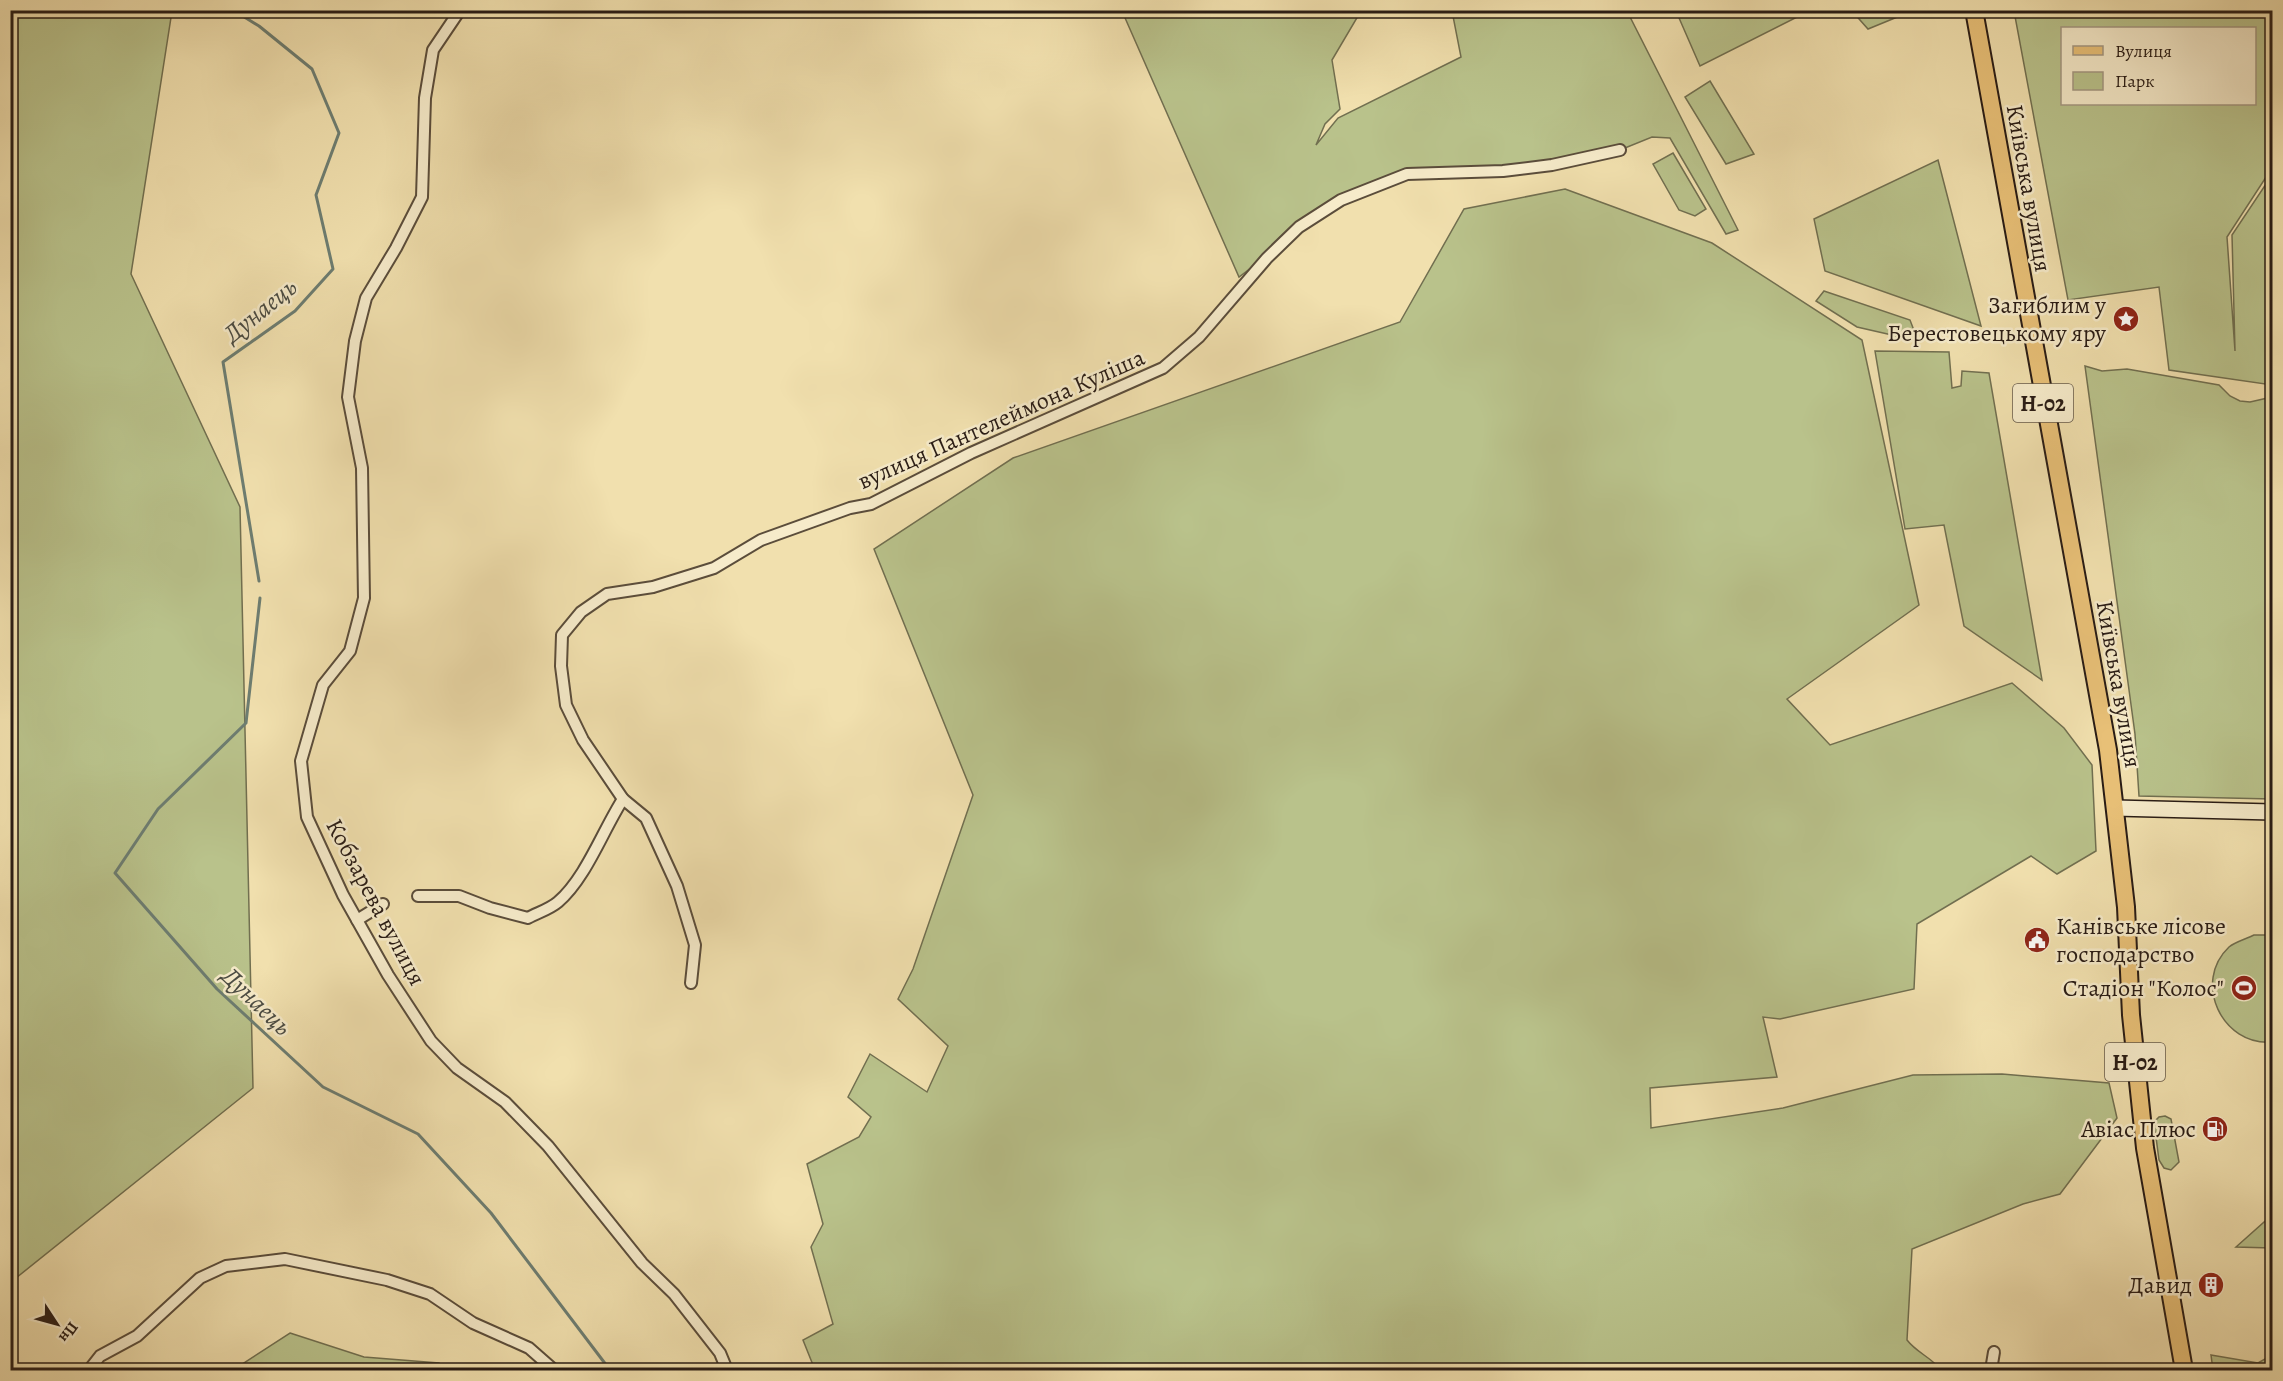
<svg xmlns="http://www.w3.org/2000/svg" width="2283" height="1381" viewBox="0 0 2283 1381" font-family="Alegreya,serif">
	<rect width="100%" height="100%" fill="#f1e0ae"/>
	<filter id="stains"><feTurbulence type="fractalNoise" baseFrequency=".00333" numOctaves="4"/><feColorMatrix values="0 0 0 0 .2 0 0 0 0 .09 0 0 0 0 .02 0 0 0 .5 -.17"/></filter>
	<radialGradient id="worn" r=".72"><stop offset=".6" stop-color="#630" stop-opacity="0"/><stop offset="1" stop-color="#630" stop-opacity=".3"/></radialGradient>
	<g fill="#b9c28b" stroke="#716f50" stroke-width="1.5" fill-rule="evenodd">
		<path d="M11 10 172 11 131 274 240 507 253 1088 11 1282Z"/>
		<path d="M1122 11H1361L1332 60 1340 109 1325 124 1316 145 1338 118 1461 57 1452 11H1627L1738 230 1726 234 1670 138 1652 137 1620 150 1552 165 1407 174 1341 200 1239 277Z"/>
		<path d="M1676 11H1809L1700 66Z"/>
		<path d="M1852 11H1912L1868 29Z"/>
		<path d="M2014 11H2272V168L2227 237 2235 351 2232 235 2272 175V385L2169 370 2159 287 2068 300ZM2062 28H2254V104H2062Z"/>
		<path d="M1710 81 1754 154 1726 164 1685 97Z"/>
		<path d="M1673 153 1706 209 1695 216 1679 210 1653 164Z"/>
		<path d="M1938 160 1981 326 1825 271 1814 219Z"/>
		<path d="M1565 189 1712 243 1862 340 1919 605 1787 699 1830 745 2012 683 2064 728 2092 765 2096 851 2057 874 2031 856 1917 924 1914 989 1780 1019 1763 1017 1777 1077 1650 1088 1651 1128 1783 1108 1913 1075 2002 1074 2109 1083 2117 1118 2060 1194 2023 1204 1912 1249 1907 1340C1917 1353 1931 1357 1941 1370H815L803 1340 833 1324 811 1247 823 1224 807 1164 859 1137 871 1117 848 1097 870 1054 927 1092 948 1046 898 999 913 969 973 795 874 549 1013 458 1400 322 1464 209Z"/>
		<path d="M1824 291 1910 320 1918 341 1857 327 1816 301Z"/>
		<path d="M1875 351 1949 352 1952 388 1961 386 1962 371 1989 373 2042 680 1964 626 1944 525 1905 529Z"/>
		<path d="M2085 366 2102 371 2127 369 2219 385 2230 396 2240 401 2250 402 2272 397V799L2139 796 2135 734Z"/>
		<path d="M2254 935H2272V1042C2222 1046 2192 982 2229 947 2235 942 2246 939 2254 935Z"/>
		<path d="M2165 1116 2171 1119 2179 1162 2171 1170 2164 1168 2159 1160 2154 1122 2159 1117Z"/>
		<path d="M2272 1215V1248L2236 1247Z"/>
		<path d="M290 1333 364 1357 439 1363 446 1370H233Z"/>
		<path d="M2211 1355 2258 1363 2272 1355V1370H2213Z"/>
	</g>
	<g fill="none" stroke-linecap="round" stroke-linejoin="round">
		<g stroke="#6d7d71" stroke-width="3">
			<path d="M233 10 259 26 312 69 339 133 316 195 333 269 295 311 223 362 259 581"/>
			<path d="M260 598 246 723 158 809 115 873 217 989 323 1087 418 1134 491 1213 610 1370"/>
		</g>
		<g stroke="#5b4d3b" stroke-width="14">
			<g id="street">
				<path d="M460 10 433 50 425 98 422 197 396 248 366 298 355 341 348 397 362 468 364 598 350 651 323 685 301 761 307 817 343 895 388 975 431 1041 457 1068 505 1102 548 1146 642 1263 674 1294 720 1353 727 1370"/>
				<path d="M418 896H459L490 908 528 918C537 913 550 909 558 902 586 878 603 830 623 799"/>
				<path d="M357 920 383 904"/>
				<path d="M691 983 695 945 677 886 646 818 623 799 583 740 566 705 561 666 562 635 581 612 607 594 653 587 714 568 761 540 850 508 871 504 971 453 1163 368 1199 337 1267 258 1299 227 1341 200 1407 174 1503 171 1552 165 1620 150"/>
				<path d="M89 1370 100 1356 137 1336 200 1278 226 1266 285 1259 387 1280 430 1294 473 1323 529 1348 554 1370"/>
				<path d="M1991 1370 1994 1352"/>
			</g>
		</g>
		<g stroke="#291c15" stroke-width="18">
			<path id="secondary" d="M2115 808 2272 812"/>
		</g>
		<g stroke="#291c15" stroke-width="20">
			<path id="primary" d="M1974 10 2108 750 2126 907 2131 1015 2145 1148 2184 1370"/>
		</g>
		<use href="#street" stroke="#f6ebca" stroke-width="10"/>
		<use href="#secondary" stroke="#f6ebca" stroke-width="15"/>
		<use href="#primary" stroke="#e8c077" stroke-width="16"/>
	</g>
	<defs>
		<g id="sight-disc" transform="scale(1.35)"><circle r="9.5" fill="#8f2418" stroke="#f6ebca"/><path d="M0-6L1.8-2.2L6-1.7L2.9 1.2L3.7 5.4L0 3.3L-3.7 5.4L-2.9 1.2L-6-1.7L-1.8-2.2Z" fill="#fff"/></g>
		<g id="civic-disc" transform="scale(1.35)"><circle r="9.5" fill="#8f2418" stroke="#f6ebca"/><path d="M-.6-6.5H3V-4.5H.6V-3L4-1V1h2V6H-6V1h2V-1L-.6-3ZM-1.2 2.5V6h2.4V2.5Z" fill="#fff"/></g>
		<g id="stadium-disc" transform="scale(1.35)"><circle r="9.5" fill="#8f2418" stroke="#f6ebca"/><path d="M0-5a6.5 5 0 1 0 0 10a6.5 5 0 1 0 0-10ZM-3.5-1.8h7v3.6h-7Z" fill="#fff"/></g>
		<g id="fuel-disc" transform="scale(1.35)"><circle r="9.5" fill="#8f2418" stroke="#f6ebca"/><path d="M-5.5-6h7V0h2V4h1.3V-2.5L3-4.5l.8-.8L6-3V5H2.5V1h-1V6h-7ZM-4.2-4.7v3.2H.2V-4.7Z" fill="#fff"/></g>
		<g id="building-disc" transform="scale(1.35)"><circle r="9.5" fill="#8f2418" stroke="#f6ebca"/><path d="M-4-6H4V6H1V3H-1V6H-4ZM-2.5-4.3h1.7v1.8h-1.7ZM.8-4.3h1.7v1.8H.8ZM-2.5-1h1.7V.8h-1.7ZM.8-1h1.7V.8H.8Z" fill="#fff"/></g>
	</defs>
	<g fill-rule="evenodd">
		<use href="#sight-disc" x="2126" y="319"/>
		<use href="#civic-disc" x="2037" y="940"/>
		<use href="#stadium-disc" x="2244" y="988"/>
		<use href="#fuel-disc" x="2215" y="1129"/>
		<use href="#building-disc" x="2211" y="1285"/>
	</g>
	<g text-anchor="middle" stroke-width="5" stroke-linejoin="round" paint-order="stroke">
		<g fill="#f6ebca" stroke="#665a4b" stroke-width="1.5">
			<rect x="2013" y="384" width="60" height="38" rx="4.5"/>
			<rect x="2105" y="1043" width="60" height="38" rx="4.5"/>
		</g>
		<g font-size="22" font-weight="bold" fill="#291c15">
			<text x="2043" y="411">Н-02</text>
			<text x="2135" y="1070">Н-02</text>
		</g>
		<g font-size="24" fill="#291c15" stroke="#f6ebca">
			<text transform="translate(2029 188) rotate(80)" y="8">Київська вулиця</text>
			<text transform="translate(1001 419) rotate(-24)" y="8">вулиця Пантелеймона Куліша</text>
			<text transform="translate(2119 684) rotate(80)" y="8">Київська вулиця</text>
			<text transform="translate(376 902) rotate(62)" y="8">Кобзарева вулиця</text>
		</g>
		<g font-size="24" fill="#291c15" stroke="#f6ebca" text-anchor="end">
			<text x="2106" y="313">Загиблим у<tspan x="2106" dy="28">Берестовецькому яру</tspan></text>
			<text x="2056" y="934" text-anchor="start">Канівське лісове<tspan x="2056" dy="28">господарство</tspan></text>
			<text x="2224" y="996">Стадіон "Колос"</text>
			<text x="2196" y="1137">Авіас Плюс</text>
			<text x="2192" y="1293">Давид</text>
		</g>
		<g font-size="26" font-style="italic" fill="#4b4c43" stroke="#f6ebca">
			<text transform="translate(260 310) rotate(-39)" y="9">Дунаець</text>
			<text transform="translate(257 1001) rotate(44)" y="9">Дунаець</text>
		</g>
	</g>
	<rect width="2283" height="1381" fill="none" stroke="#f1e0ae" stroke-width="36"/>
	<rect x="12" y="12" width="2259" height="1357" fill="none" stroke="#291c15" stroke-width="3"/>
	<rect x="18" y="18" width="2247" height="1345" fill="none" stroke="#291c15" stroke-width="1.5"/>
	<rect x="2061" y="27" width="195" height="78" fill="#f6ebca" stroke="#a49882" stroke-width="1.5"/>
	<rect x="2073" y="46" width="30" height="9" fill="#e8c077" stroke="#a49882" stroke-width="1.5"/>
	<text x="2115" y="57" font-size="18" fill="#291c15">Вулиця</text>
	<rect x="2073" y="72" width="30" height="18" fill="#b9c28b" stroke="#a49882" stroke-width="1.5"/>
	<text x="2115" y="87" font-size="18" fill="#291c15">Парк</text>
	<g transform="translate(57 1324) rotate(126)" stroke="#f6ebca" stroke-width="4.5" paint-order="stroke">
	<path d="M0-4.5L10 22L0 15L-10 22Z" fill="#291c15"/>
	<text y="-9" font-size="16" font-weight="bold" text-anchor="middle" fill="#291c15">Пн</text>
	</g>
	<rect width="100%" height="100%" filter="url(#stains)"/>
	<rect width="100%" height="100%" fill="url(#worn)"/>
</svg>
